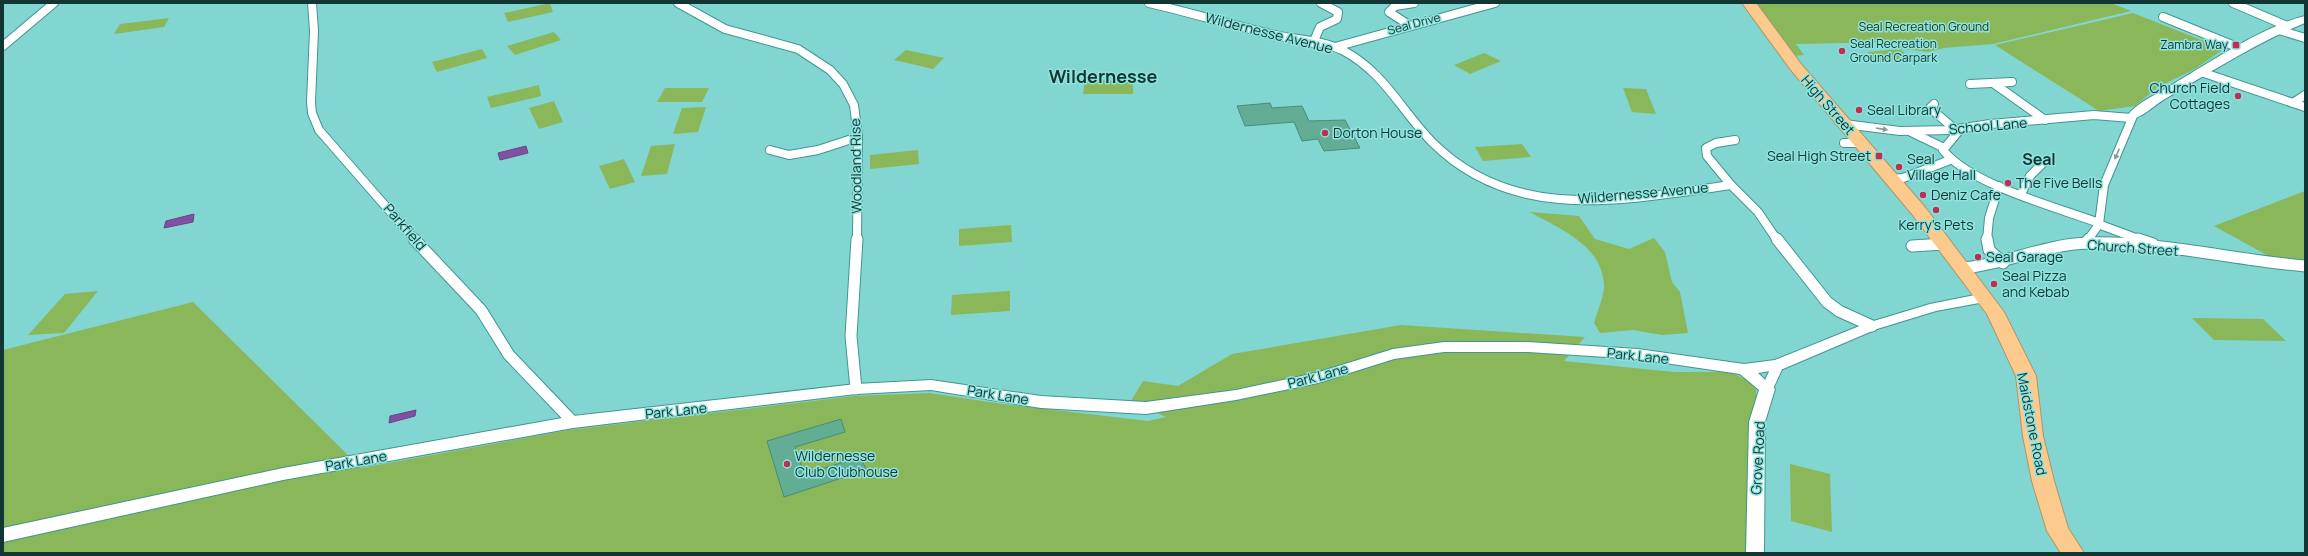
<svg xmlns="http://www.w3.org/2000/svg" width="2308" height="556" viewBox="0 0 2308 556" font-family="Manrope,sans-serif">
	<rect width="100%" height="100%" fill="#82d6d1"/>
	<g fill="#89b75a">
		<path d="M550 3 553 12 508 22 504 13Z"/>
		<path d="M1751 3H2111L2131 11 1993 44 1944 48 1928 52 1898 48 1894 42 1796 44 1804 55 1792 56Z"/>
		<path d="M2133 13 2224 49 2195 69 2158 87 2135 106 2099 111 1995 45Z"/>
		<path d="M169 18 164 27 114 34 120 24Z"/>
		<path d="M554 32 561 40 515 55 507 46Z"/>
		<path d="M482 49 487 58 437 72 432 62Z"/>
		<path d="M1900 49 1909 57 1877 63 1868 52Z"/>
		<path d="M906 50 944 58 933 69 894 60Z"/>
		<path d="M1484 53 1501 61 1470 74 1454 65Z"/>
		<path d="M1085 80 1133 81V94H1083Z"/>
		<path d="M539 85 541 96 491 108 487 97Z"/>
		<path d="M665 88H709L702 102H657Z"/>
		<path d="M1623 88 1646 89 1656 114 1632 112Z"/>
		<path d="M554 101 563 122 539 129 529 108Z"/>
		<path d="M706 107 698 132 673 134 682 108Z"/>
		<path d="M675 144 667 174 641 176 651 146Z"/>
		<path d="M1522 144 1531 157 1483 161 1475 147Z"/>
		<path d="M918 150 919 164 870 169V155Z"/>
		<path d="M624 159 635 182 610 189 599 166Z"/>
		<path d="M2305 191V264L2274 259 2214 226Z"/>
		<path d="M1530 212 1579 216 1595 239 1629 249 1654 238 1665 252 1672 282 1680 292 1688 333 1662 335 1633 330 1600 333 1594 323C1597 312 1603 299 1604 287 1604 246 1560 229 1530 212Z"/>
		<path d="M1011 225 1012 242 959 246V229Z"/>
		<path d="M98 291 64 333 28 335 65 294Z"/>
		<path d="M1010 291V311L951 315 952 295Z"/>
		<path d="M193 302 361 468 568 430 854 396 929 393 1003 404 1148 421 1166 417 1131 401 1143 381 1178 386 1232 354 1401 325 1585 337 1564 361 1674 372H1731L1756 385 1760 553H3V350Z"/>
		<path d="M2192 318 2263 319 2286 341 2214 340Z"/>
		<path d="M1790 464 1830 474 1832 532 1791 521Z"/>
	</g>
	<g fill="#834fa4" stroke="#614882">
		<path d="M526 146 528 153 500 160 498 153Z"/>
		<path d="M194 214 193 222 164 228 166 221Z"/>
		<path d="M416 410 415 416 389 423 390 416Z"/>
	</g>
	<g fill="#63ad95" stroke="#458e78">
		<path d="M1270 103 1272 108 1302 106 1309 121 1345 120 1360 148 1324 151 1318 139 1302 141 1294 122 1245 126 1237 106Z"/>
		<path d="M841 419 845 432 795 447 804 474 861 457 866 470 784 497 767 441Z"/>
	</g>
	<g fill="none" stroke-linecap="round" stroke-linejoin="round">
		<g stroke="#409691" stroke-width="10">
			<g id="street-far1">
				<path d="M312 3 314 31 311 102 312 113 319 130 415 240"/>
				<path d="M678 3 725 29 798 49 830 70 843 84 854 105 858 137 857 240"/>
				<path d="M1149 3C1191 13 1232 25 1275 35 1297 40 1322 40 1344 51 1385 73 1402 112 1433 143 1516 225 1627 199 1731 185L1758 212 1777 240"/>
				<path d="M2233 3 2287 26"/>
				<path d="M2163 17 2242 49"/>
				<path d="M1409 25 1389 12 1395 6 1414 3"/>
				<path d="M2279 30 2305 38"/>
				<path d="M1313 43 1320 27 1337 19 1338 12 1321 3"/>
				<path d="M3 46 54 3"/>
				<path d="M1335 47 1495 3"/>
				<path d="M2201 72 2305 107"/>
				<path d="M1993 83 2045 120"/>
				<path d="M1970 84 2012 82"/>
				<path d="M2293 103 2305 95"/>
				<path d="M1934 104 1930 108 1958 132 1943 150C1971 185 2056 207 2099 223"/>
				<path d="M1844 124 1900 131 1951 130 1990 124 2094 115 2131 118"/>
				<path d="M1911 132 1944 148"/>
				<path d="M1844 143H1860"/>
				<path d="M770 150 789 155 818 150 858 137"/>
				<path d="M1891 179 1903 178 1950 160"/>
				<path d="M1731 185 1707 156 1706 148 1716 143 1735 140"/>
				<path d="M2021 194 2030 176 2043 163"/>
				<path d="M2098 224 2141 240"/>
				<path d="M1987 240 1989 218 1999 186"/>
				<path d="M2088 240 2099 224 2104 185 2133 116"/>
			</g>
		</g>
		<g stroke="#409691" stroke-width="13">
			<g id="street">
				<path d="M414 239 481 310 509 355 573 422"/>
				<path d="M1777 239 1827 302 1839 311 1872 326"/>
				<path d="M1987 239 1989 250 2003 263"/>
				<path d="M2138 239 2153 244"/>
				<path d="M2086 243 2089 239"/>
				<path d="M1912 246 1945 244"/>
				<path d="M1964 268C2006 264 2046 244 2088 243 2161 241 2233 260 2305 266"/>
				<path d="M856 389 851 336 857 239"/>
				<path d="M1767 389 1778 365"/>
			</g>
		</g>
		<g stroke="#409691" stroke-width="2">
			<g id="secondary">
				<path d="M2305 16V23C2256 43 2211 72 2165 99 2155 104 2140 121 2129 118L2127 116C2137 102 2156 95 2170 86 2207 64 2263 26 2305 16Z"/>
				<path d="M1985 293 1992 298 1990 301 1936 311 1877 329 1783 369 1758 373 1775 389 1765 422 1764 553H1746L1749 422 1759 390 1740 374 1638 359 1528 352H1444L1394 359 1318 383 1236 400 1146 414 1041 408 931 390 856 394 573 428 283 480 3 542V528L283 468 573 416 856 384 931 380 1041 396 1146 402 1236 390 1316 373 1393 349 1444 342H1528L1638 349 1744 364 1775 360 1867 323 1930 304Z"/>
			</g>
		</g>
		<g stroke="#aa966e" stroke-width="2">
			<path id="highway" d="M1742 3H1756L1801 64 1924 206 2004 312 2036 376 2043 436 2054 481 2068 528 2084 553H2061L2047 531 2032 481 2023 436 2016 376 1987 314 1912 214 1791 70Z"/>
		</g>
		<use href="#street-far1" stroke="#fff" stroke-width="8"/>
		<use href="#street" stroke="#fff" stroke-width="11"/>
		<use href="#secondary" fill="#fff" fill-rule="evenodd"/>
		<use href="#highway" fill="#fdca8e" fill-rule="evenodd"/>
	</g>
	<defs><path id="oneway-solid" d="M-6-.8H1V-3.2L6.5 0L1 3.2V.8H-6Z"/></defs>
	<g fill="#889a9a">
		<use href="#oneway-solid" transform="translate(1882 129) rotate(8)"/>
		<use href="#oneway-solid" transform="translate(2117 154) rotate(112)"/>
	</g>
	<g fill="#bf2f54" stroke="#8fe3de" stroke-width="1.5">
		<rect x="2232" y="41" width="8" height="8" rx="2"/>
		<circle cx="1842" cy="51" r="4"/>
		<circle cx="2238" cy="96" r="4"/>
		<circle cx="1859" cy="110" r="4"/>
		<circle cx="1325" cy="133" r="4"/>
		<rect x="1875" y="152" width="8" height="8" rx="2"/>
		<circle cx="1899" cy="167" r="4"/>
		<circle cx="2008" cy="183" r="4"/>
		<circle cx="1923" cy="195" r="4"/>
		<circle cx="1936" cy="210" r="4"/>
		<circle cx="1978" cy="257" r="4"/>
		<circle cx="1994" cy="284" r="4"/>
		<circle cx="787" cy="464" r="4"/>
	</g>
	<g text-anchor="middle" stroke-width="3" stroke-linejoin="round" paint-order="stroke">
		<g font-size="12" fill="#113634" stroke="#8fe3de">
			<text transform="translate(1414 24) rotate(-15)" y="4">Seal Drive</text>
		</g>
		<g font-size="12" fill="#24370e" stroke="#8fe3de">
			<text x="1924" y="31">Seal Recreation Ground</text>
		</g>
		<g font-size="12" fill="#113634" stroke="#8fe3de" text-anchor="start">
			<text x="1850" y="48">Seal Recreation<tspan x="1850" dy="14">Ground Carpark</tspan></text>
			<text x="2228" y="49" text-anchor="end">Zambra Way</text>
		</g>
		<g font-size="14" fill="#113634" stroke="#8fe3de">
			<text transform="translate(1269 33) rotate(14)" y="5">Wildernesse Avenue</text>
			<text transform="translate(1828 105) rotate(49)" y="5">High Street</text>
			<text transform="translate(1988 126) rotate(-5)" y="5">School Lane</text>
			<text transform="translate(856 166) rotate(-91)" y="5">Woodland Rise</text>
			<text transform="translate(1643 193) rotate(-5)" y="5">Wildernesse Avenue</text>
			<text transform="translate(405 227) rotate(49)" y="5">Parkfield</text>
			<text transform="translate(2133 248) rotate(4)" y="5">Church Street</text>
			<text transform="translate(1638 356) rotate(6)" y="5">Park Lane</text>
			<text transform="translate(1318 376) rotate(-15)" y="5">Park Lane</text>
			<text transform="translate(998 395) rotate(9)" y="5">Park Lane</text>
			<text transform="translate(676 411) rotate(-6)" y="5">Park Lane</text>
			<text transform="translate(2032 424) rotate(79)" y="5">Maidstone Road</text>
			<text transform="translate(1758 458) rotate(-87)" y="5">Grove Road</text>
			<text transform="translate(356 461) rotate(-10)" y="5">Park Lane</text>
		</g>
		<g font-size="14" fill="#113634" stroke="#8fe3de" text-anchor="start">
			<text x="2230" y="93" text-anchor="end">Church Field<tspan x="2230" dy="16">Cottages</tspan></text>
			<text x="1867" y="115">Seal Library</text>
			<text x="1333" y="138">Dorton House</text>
			<text x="1871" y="161" text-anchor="end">Seal High Street</text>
			<text x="1907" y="164">Seal<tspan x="1907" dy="16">Village Hall</tspan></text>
			<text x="2016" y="188">The Five Bells</text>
			<text x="1931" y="200">Deniz Cafe</text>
			<text x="1936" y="230" text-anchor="middle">Kerry's Pets</text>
			<text x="1986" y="262">Seal Garage</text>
			<text x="2002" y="281">Seal Pizza<tspan x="2002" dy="16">and Kebab</tspan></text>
			<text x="795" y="461">Wildernesse<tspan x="795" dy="16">Club Clubhouse</tspan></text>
		</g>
		<g font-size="16" font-weight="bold" fill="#113634" stroke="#8fe3de">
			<text x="2039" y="165">Seal</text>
		</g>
		<g font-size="18" font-weight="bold" fill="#113634" stroke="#8fe3de">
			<text x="1103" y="83">Wildernesse</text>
		</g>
	</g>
	<rect width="2308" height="556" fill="none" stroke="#113634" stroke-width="8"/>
</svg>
